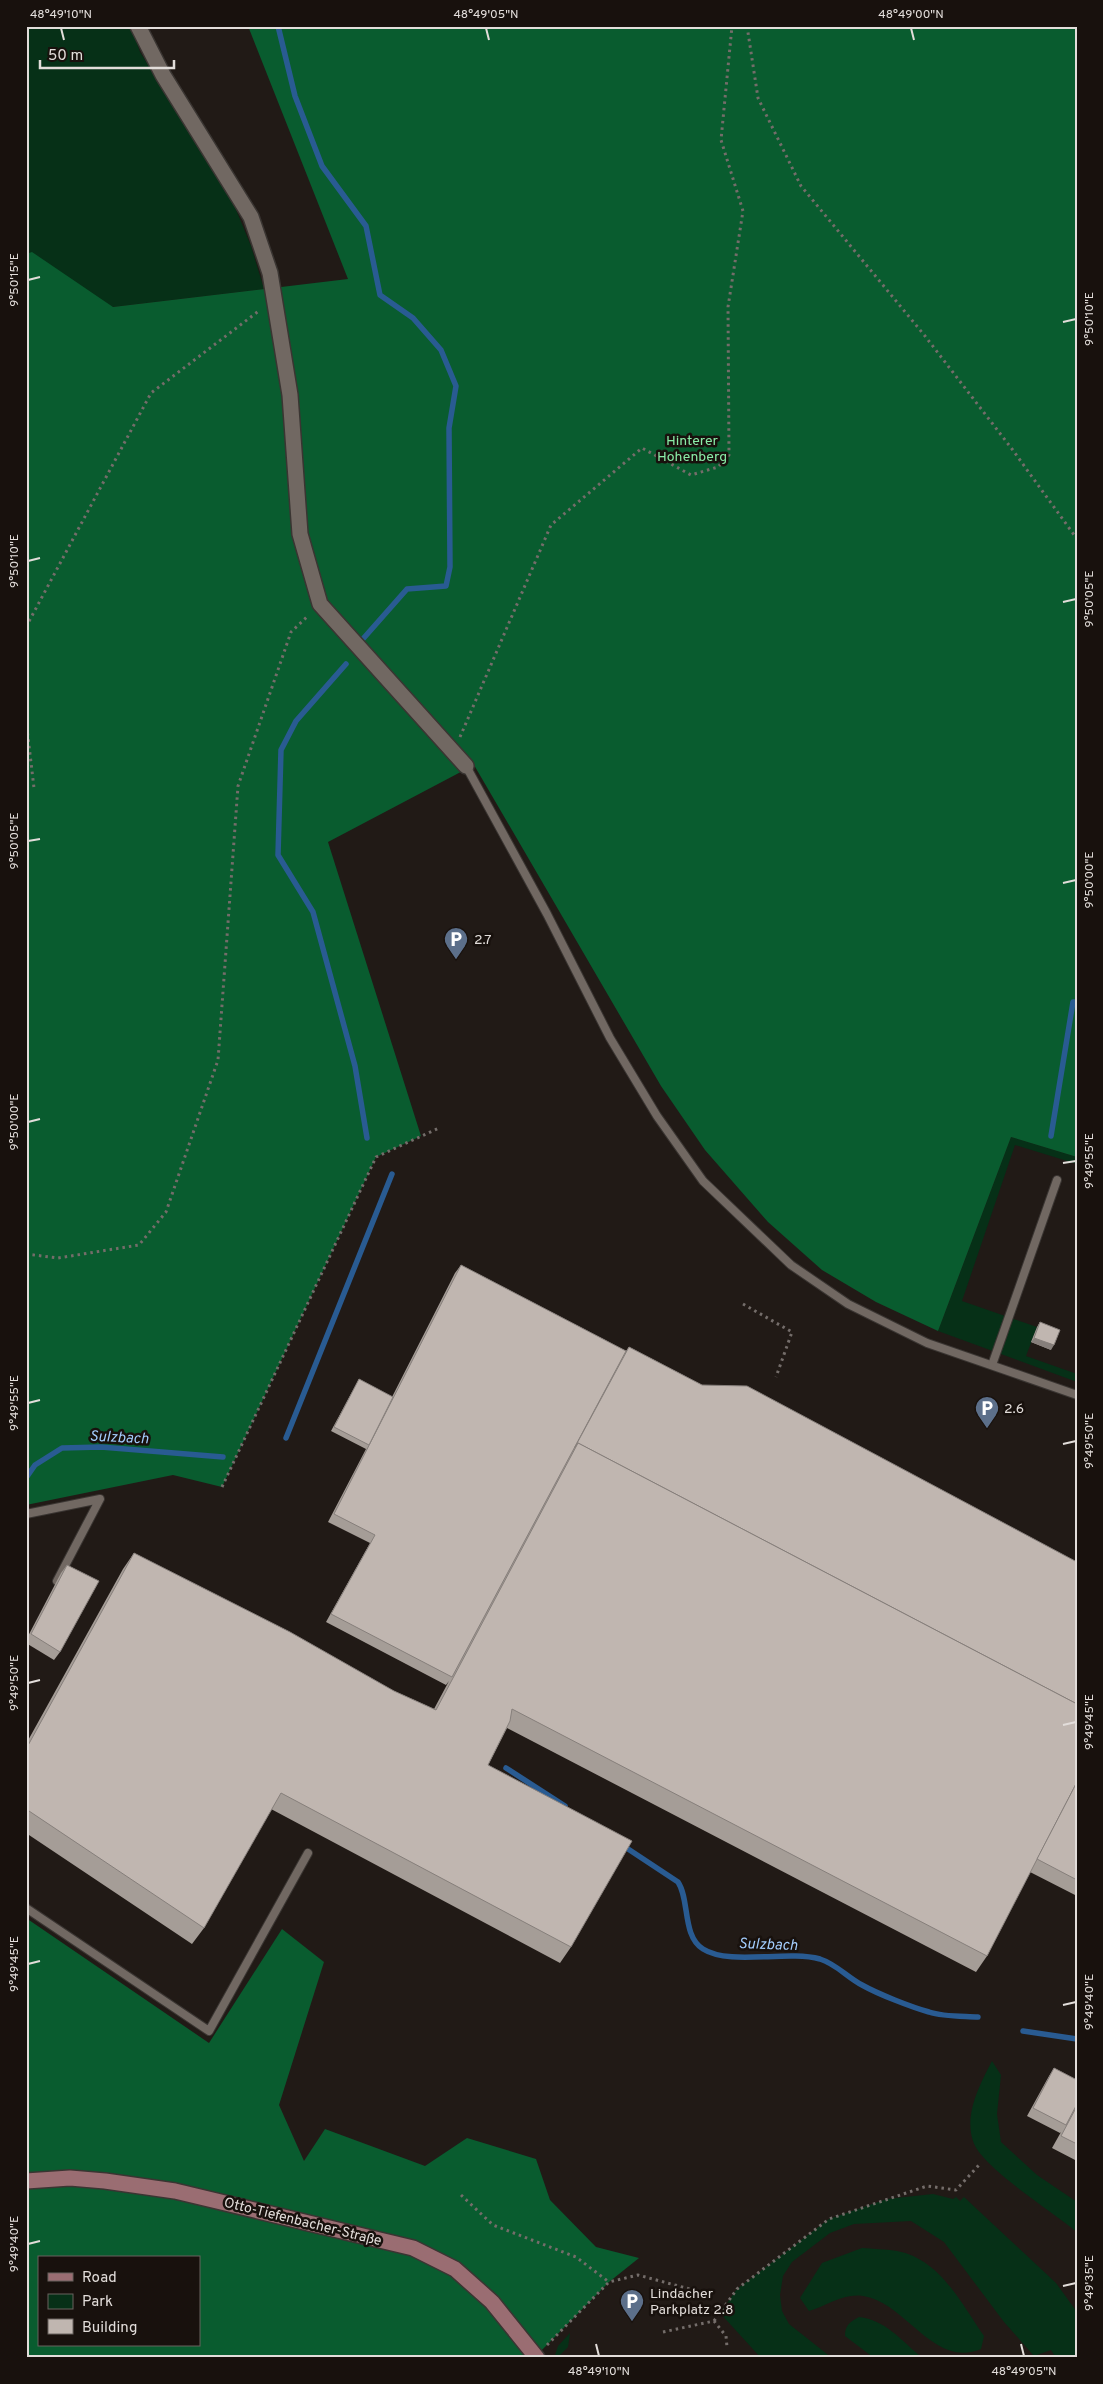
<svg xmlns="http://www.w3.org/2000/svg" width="1103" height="2384" viewBox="0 0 1103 2384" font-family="Overpass,sans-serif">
	<rect width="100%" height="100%" fill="#211a16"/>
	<g fill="#063017">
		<path d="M26 26H131L140 52 230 195 251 246 264 289 112 307 32 253 26 254Z"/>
		<path d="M1011 1137 1077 1157V1164L1015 1145 962 1301 1037 1327 1026 1356 1077 1374V1382L938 1331Z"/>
		<path d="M992 2061 1001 2075 997 2114 1001 2142 1037 2175 1077 2202V2232C1054 2213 980 2166 973 2141 964 2114 980 2084 992 2061Z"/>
		<path d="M933 2194 953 2199 956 2197 960 2201 964 2197 1056 2283 1077 2312V2358H1056L1051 2350 1034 2356 1004 2322 944 2242 911 2221 854 2224 830 2233 792 2262 783 2276 780 2295 782 2311 789 2324 832 2358H761L720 2313 737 2289 829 2219 887 2199Z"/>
		<path d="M862 2248C873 2249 885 2249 897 2251 940 2259 961 2303 984 2336L981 2349C933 2369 906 2302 863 2296 843 2293 827 2306 809 2311L800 2298 822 2263Z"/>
		<path d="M859 2317C885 2320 900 2339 919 2355L925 2358H874L845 2336C845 2325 850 2322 859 2317Z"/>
		<path d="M570 2333 568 2347 560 2355 561 2358H554L558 2346Z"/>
	</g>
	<g fill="#095c2f" fill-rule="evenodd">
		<path d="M248 26H1077V1157L1011 1137 938 1331 876 1302 822 1270 768 1222 705 1150 661 1086 474 765 328 842 421 1136 376 1157 222 1487 173 1475 26 1505V254L32 252 113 307 348 279Z"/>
		<path d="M26 1918 209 2043 282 1929 324 1962 279 2105 304 2161 325 2129 425 2166 467 2138 536 2159 550 2200 596 2247 639 2258 609 2282 536 2356 528 2358H26ZM39 2258H199V2345H39Z"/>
	</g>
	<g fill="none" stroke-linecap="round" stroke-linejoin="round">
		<g stroke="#295b92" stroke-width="5.5">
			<path d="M278 26 295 96 322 166 366 226 380 295 413 318 441 350 456 386 449 428 450 567 446 586 407 589 362 640"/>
			<path d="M346 664 296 721 281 750 278 855 313 912 355 1066 367 1138"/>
			<path d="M1051 1136 1073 1002H1077"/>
			<path d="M286 1438 392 1174"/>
			<path d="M26 1478 35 1465 62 1448 101 1447 223 1457"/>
			<path d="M506 1768 565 1806"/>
			<path d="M622 1845 678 1882C690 1900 682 1936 703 1949 730 1966 786 1950 820 1959 836 1964 847 1977 862 1985 878 1994 911 2007 929 2012 944 2017 963 2016 978 2017"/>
			<path d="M1023 2031 1077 2039"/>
		</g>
		<g stroke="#3a3532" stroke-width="10">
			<g id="lane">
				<path d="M466 766 547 914 610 1038 657 1116 703 1181 791 1265 848 1304 927 1343 1077 1395"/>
				<path d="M992 1365 1057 1180"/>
				<path d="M26 1514 100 1499 57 1581"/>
				<path d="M26 1908 209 2031 308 1853"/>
			</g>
		</g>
		<g stroke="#3a3532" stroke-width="18">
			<path id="street" d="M138 26 163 75 251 217 270 273 290 395 300 534 320 604 466 766"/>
		</g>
		<g stroke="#3a3532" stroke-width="18">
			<path id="secondary" d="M26 2181 70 2178 105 2181 175 2191 413 2248 455 2269 492 2302 537 2358"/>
		</g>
		<g stroke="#746d6a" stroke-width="3" stroke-dasharray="2.5 4" stroke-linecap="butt">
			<path d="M747 26 758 98 801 186 925 336 1012 449 1077 539"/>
			<path d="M26 627 151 393 260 310"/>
			<path d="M26 720 34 788"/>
			<path d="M460 737 551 525 642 448 691 475 718 467 729 455 728 307 743 211 721 140 732 26"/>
			<path d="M26 1254 58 1258 139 1245 166 1212 218 1060 238 786 291 632 309 615"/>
			<path d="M743 1304 792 1332 776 1377"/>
			<path d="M222 1487 376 1157 439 1128"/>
			<path d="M461 2195 493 2225 576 2257 609 2282"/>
			<path d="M714 2321 737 2289 829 2219 927 2186 956 2190 979 2165"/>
			<path d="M663 2332 714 2321 726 2336 727 2347"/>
			<path d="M547 2345 609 2282 638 2275 697 2291"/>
		</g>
		<use href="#lane" stroke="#716862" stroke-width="8"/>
		<use href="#street" stroke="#716862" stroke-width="15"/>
		<use href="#secondary" stroke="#9a6d72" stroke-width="15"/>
	</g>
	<g fill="#a59d97">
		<path d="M461 1265 626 1351 629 1347 702 1385 1077 1562V1896L1030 1872 987 1956 976 1972 507 1728 488 1765 571 1947 560 1963 271 1809 204 1928 192 1944 26 1833V1744L123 1569 134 1553 394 1691 434 1709 449 1681 446 1685 326 1622 370 1543 328 1522 366 1449 331 1431 359 1379 392 1397 455 1273Z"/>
		<path d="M1040 1322 1051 1350 1031 1342 1037 1327Z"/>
		<path d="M67 1565 60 1652 54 1660 26 1643V1640L61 1573Z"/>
		<path d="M1054 2068 1077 2080V2161L1052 2148 1061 2132 1060 2133 1027 2116 1049 2076Z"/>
	</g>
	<path fill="#867f7b" d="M1034 1338 1054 1345 1051 1350 1031 1342Z"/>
	<g fill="#c0b6b0" stroke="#867f7b">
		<path d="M461 1265 626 1351 452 1677 331 1614 375 1535 334 1514Z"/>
		<path d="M1040 1322 1060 1330 1054 1345 1034 1338Z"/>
		<path d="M629 1347 702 1385 747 1386 1077 1562V1704L578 1443 575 1447Z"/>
		<path d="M359 1379 393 1397 369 1445 334 1427Z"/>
		<path d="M578 1443 1077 1704V1782L987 1956 512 1709 510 1721 488 1765 632 1841 571 1947 281 1793 204 1928 26 1809V1749L134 1553 290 1632 394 1691 436 1710Z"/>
		<path d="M67 1565 99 1581 60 1652 31 1634Z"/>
		<path d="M1077 1782V1880L1037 1859Z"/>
		<path d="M1054 2068 1077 2080V2104L1066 2125 1033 2108Z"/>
		<path d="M1077 2106V2144L1061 2136Z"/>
	</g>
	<path fill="none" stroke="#e2ddda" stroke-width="2" d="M61 28 64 40M486 28 489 40M911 28 914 40M28 280 40 277M1063 322 1076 319M28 561 40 558M1063 602 1076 599M28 841 40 839M1063 883 1076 880M28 1122 40 1119M1063 1163 1076 1161M28 1403 40 1400M1063 1444 1076 1441M28 1683 40 1680M1063 1725 1076 1722M28 1964 40 1961M1063 2005 1076 2002M28 2244 40 2241M1063 2286 1076 2283M596 2344 599 2356M1021 2344 1024 2356"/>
	<defs>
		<g id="parking-pin" transform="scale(1.25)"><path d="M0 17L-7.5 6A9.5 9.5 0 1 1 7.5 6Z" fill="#5c6f8a" stroke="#18110d"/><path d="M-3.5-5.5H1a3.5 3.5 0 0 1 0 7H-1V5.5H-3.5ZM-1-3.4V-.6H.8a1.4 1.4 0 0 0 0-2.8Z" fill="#fff"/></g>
	</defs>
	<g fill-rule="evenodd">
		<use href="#parking-pin" x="456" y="939"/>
		<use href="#parking-pin" x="987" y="1408"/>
		<use href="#parking-pin" x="632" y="2301"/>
	</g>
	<g text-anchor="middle" stroke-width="5" stroke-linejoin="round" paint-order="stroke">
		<g font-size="14" fill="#89eca7" stroke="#18110d">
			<text x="692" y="445">Hinterer<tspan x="692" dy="16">Hohenberg</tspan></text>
		</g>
		<g font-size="14" fill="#e2ddda" stroke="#18110d" text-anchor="start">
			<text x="474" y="944">2.7</text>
			<text x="1004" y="1413">2.6</text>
			<text x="650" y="2298">Lindacher<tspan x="650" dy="16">Parkplatz 2.8</tspan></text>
		</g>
		<g font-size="14" fill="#e2ddda" stroke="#18110d">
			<text transform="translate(303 2221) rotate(14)" y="5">Otto-Tiefenbacher-Straße</text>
		</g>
		<g font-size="15" font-style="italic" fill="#a3ccfc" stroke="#18110d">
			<text transform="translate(119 1437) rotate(3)" y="5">Sulzbach</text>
			<text transform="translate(768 1944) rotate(2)" y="5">Sulzbach</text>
		</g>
	</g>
	<rect width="1103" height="2384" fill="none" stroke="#18110d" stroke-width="55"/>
	<rect x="38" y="2256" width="162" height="90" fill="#18110d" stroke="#69635f"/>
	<rect x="48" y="2273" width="25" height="8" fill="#9a6d72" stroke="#69635f"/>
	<text x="82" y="2282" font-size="15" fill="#e2ddda">Road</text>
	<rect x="48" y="2294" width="25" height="15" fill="#063017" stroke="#69635f"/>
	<text x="82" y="2306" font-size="15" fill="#e2ddda">Park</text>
	<rect x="48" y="2319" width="25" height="15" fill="#c0b6b0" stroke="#69635f"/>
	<text x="82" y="2332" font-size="15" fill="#e2ddda">Building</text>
	<path d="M40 60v8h134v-8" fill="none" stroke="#e2ddda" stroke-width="2.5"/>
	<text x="48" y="60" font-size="15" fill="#e2ddda" stroke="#18110d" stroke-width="4" paint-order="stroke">50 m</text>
	<rect x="28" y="28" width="1048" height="2328" fill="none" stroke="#e2ddda" stroke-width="2"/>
	<g font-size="12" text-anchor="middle" fill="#e2ddda">
		<text x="61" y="18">48°49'10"N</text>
		<text x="486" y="18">48°49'05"N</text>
		<text x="911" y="18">48°49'00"N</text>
		<text transform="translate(14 280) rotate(-90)" y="4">9°50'15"E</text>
		<text transform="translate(1089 319) rotate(-90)" y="4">9°50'10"E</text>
		<text transform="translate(14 561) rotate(-90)" y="4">9°50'10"E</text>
		<text transform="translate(1089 599) rotate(-90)" y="4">9°50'05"E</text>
		<text transform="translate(14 841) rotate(-90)" y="4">9°50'05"E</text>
		<text transform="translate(1089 880) rotate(-90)" y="4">9°50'00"E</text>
		<text transform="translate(14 1122) rotate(-90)" y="4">9°50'00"E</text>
		<text transform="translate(1089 1161) rotate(-90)" y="4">9°49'55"E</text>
		<text transform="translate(14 1403) rotate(-90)" y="4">9°49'55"E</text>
		<text transform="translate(1089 1441) rotate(-90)" y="4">9°49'50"E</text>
		<text transform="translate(14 1683) rotate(-90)" y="4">9°49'50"E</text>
		<text transform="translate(1089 1722) rotate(-90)" y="4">9°49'45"E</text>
		<text transform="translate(14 1964) rotate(-90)" y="4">9°49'45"E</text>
		<text transform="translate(1089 2002) rotate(-90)" y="4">9°49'40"E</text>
		<text transform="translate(14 2244) rotate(-90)" y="4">9°49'40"E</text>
		<text transform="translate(1089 2283) rotate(-90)" y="4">9°49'35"E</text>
		<text x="599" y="2375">48°49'10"N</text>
		<text x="1024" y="2375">48°49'05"N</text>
	</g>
</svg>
